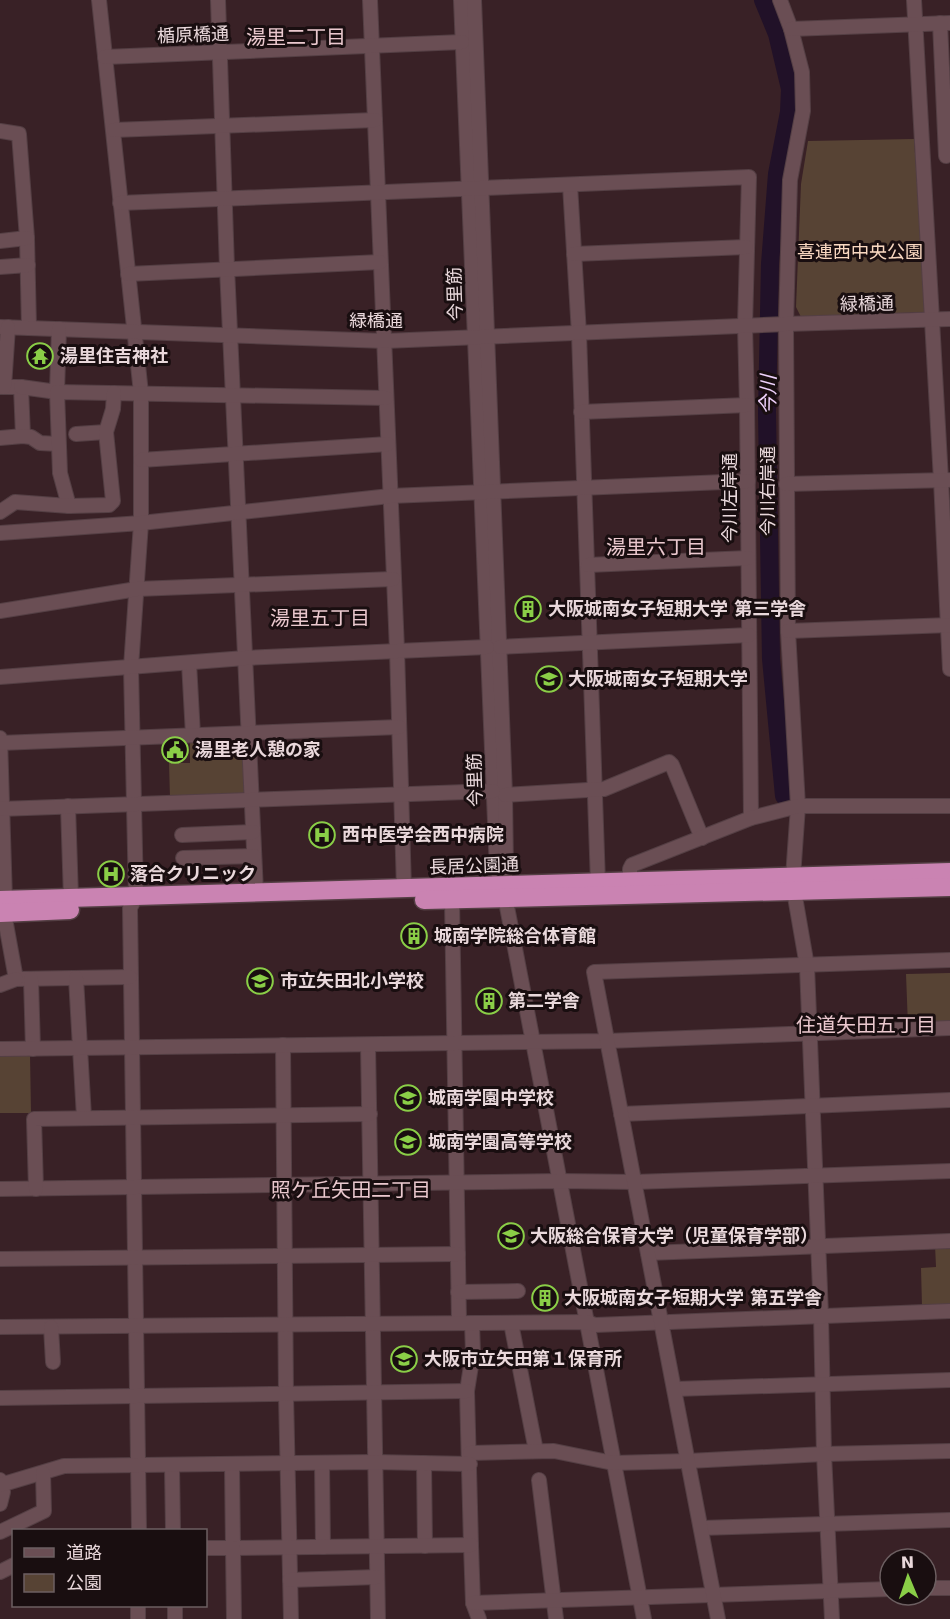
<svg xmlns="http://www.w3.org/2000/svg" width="950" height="1619" viewBox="0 0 950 1619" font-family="'DejaVu Sans','Noto Sans JP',sans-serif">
	<rect width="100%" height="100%" fill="#392126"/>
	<g fill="#574334">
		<path d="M914 139 926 312 801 317 796 307 801 184 808 141Z"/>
		<path d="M238 738 243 742 245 791 241 795 170 798 169 763H190V740Z"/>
		<path d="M950 973V1024L908 1026 906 974Z"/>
		<path d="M30 1054 31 1113H0V1055Z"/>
		<path d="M935 1245H950V1305L922 1306 921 1268 936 1267Z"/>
	</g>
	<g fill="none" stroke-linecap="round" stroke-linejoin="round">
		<path stroke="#211128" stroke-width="18" d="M763 0 777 34 790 89 789 112 777 174 770 264 767 412 771 659 784 796"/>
		<g stroke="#543f44" stroke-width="16">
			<g id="minor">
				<path d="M99 0 141 393V523L131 667 136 896 130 908 139 1530"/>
				<path d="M218 0 227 268 256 892"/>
				<path d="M370 0 397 650 404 889"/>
				<path d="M461 0 497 870 503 886 644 1619"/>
				<path d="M474 0 505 795 506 870 503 886"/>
				<path d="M780 0 791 29 802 72 803 111 790 180 786 324 788 631 798 806 793 877"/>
				<path d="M914 0 941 480 950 669"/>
				<path d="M940 23 946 156"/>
				<path d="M791 29 950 23"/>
				<path d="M105 57 462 42"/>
				<path d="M114 130 375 120"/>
				<path d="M0 131 19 134 27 238 29 328"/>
				<path d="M570 185 579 334 598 883"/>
				<path d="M120 203 749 177 745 326 747 405 751 818"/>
				<path d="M0 241 27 238"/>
				<path d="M574 254 746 247"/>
				<path d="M0 267 28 265"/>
				<path d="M128 274 380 262"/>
				<path d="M0 327 385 341 786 324 950 319"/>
				<path d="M0 387H21L23 436"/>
				<path d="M4 387 8 327"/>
				<path d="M21 387 57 392 59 329"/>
				<path d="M581 412 747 405"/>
				<path d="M76 434 106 432"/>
				<path d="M0 438 23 436 31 437 40 443 58 444"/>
				<path d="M141 460 388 444"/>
				<path d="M786 484 948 480"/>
				<path d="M69 506 60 473 57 392 386 398"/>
				<path d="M0 512 15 502 69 506 109 505 113 501 106 432 113 409 114 393"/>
				<path d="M0 533 141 523 390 496 748 481"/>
				<path d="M588 565 748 558"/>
				<path d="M0 611 137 589 393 579"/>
				<path d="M788 631 950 625"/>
				<path d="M500 647 749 635"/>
				<path d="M189 663 193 735"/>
				<path d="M0 677 245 658 487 647"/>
				<path d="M0 738 5 900"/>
				<path d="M0 743 399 727"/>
				<path d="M505 795 604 789 669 762 672 765 702 838"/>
				<path d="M68 806 71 898"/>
				<path d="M0 809 493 791"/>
				<path d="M182 835 253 832"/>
				<path d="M183 858 254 856"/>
				<path d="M630 882V869L632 865 751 818 798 806H950"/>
				<path d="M794 891 807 966 821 1315 824 1454 832 1619"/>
				<path d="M452 900 459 1322"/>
				<path d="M4 913 16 979 130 977"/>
				<path d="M76 978 84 1117"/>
				<path d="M31 979 33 1049"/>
				<path d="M0 985 16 979"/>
				<path d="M283 1045 286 1395 291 1619"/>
				<path d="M368 1045 378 1619"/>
				<path d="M0 1049 607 1041 950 1028"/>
				<path d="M621 1114 950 1100"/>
				<path d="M0 1189 560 1181 635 1182 950 1171"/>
				<path d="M36 1189 34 1119 370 1114"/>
				<path d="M648 1253 950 1241"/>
				<path d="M0 1259 458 1254"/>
				<path d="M458 1292 518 1291"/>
				<path d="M472 1323 473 1353 467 1391 471 1545 473 1603 479 1619"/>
				<path d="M511 1323 536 1451"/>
				<path d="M0 1327 587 1322 595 1325 950 1311"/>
				<path d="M51 1327 53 1362"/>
				<path d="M675 1389 950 1380"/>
				<path d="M0 1398 467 1391"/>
				<path d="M470 1453 554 1451 613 1463 689 1461 824 1454 950 1451"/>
				<path d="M322 1463 323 1547"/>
				<path d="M424 1463 425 1546"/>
				<path d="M232 1465 233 1548 471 1545"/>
				<path d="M172 1466 173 1530"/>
				<path d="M0 1480 3 1492 0 1504"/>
				<path d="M539 1480 556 1619"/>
				<path d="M0 1485 64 1466 374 1462 470 1464"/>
				<path d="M701 1528 950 1520"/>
				<path d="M0 1532 44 1511 43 1473"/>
				<path d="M206 1548H233L234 1619"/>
				<path d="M0 1572 14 1565"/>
				<path d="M290 1580 377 1577"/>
				<path d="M926 1588H950"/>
				<path d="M473 1603 890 1589"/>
				<path d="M175 1606V1619"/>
				<path d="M138 1619V1606"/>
				<path d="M718 1619 594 972 950 960"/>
			</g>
		</g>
		<g stroke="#543f44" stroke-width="21">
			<g id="highway">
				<path d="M0 900 950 872"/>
				<path d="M424 900 950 887"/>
				<path d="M0 913 70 910"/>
			</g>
		</g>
		<use href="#minor" stroke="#6a4e54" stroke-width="14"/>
		<use href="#highway" stroke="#ca83b2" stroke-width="18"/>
	</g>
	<defs>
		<g id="temple-ring" transform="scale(1.35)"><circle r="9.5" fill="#190e10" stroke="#8ace47" stroke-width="1.5"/><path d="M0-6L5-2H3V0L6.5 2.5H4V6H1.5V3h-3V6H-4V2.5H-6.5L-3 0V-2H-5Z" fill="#8ace47"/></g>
		<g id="building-ring" transform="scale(1.35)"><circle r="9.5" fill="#190e10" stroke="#8ace47" stroke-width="1.5"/><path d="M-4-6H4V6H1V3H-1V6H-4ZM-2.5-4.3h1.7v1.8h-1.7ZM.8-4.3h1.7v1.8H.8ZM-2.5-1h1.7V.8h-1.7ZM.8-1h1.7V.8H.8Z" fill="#8ace47"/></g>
		<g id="university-ring" transform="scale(1.35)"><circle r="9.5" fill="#190e10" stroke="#8ace47" stroke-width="1.5"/><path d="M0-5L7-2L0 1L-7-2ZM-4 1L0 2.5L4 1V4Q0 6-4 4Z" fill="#8ace47"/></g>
		<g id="civic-ring" transform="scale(1.35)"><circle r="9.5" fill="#190e10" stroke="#8ace47" stroke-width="1.5"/><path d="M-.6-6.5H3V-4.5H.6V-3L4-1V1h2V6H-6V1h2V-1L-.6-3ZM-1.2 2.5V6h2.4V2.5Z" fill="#8ace47"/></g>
		<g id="hospital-ring" transform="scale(1.35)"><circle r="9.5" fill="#190e10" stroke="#8ace47" stroke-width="1.5"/><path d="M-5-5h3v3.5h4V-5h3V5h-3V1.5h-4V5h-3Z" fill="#8ace47"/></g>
		<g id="school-ring" transform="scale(1.35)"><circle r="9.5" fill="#190e10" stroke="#8ace47" stroke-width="1.5"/><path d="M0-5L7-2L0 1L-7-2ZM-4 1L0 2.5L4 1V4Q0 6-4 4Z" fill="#8ace47"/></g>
	</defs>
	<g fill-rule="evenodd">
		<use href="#temple-ring" x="40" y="356"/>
		<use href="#building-ring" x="528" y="609"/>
		<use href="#university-ring" x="549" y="679"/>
		<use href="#civic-ring" x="175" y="750"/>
		<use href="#hospital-ring" x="322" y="835"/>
		<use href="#hospital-ring" x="111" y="874"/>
		<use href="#building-ring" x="414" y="936"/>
		<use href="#school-ring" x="260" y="981"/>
		<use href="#building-ring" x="489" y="1001"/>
		<use href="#school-ring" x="408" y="1098"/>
		<use href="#school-ring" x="408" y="1142"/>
		<use href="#university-ring" x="511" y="1236"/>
		<use href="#building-ring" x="545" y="1298"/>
		<use href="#school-ring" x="404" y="1359"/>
	</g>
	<g text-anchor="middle" stroke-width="6" stroke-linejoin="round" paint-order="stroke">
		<g font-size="18" fill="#e9d8db" stroke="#190e10">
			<text transform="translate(193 35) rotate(-2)" y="6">楯原橋通</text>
			<text transform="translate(455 294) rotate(-92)" y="6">今里筋</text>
			<text transform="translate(867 304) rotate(-1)" y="6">緑橋通</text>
			<text x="376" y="327">緑橋通</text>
			<text transform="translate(768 491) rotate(-90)" y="6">今川右岸通</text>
			<text transform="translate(730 498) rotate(-90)" y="6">今川左岸通</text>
			<text transform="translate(475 780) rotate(-92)" y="6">今里筋</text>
			<text transform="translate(474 866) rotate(-2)" y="6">長居公園通</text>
		</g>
		<g font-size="18" fill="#f9d8c1" stroke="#190e10">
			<text x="860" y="258">喜連西中央公園</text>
		</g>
		<g font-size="18" font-weight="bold" fill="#e9d8db" stroke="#190e10" text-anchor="start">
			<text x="60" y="362">湯里住吉神社</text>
			<text x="548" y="615">大阪城南女子短期大学 第三学舎</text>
			<text x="568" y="685">大阪城南女子短期大学</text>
			<text x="195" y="756">湯里老人憩の家</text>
			<text x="342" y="841">西中医学会西中病院</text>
			<text x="130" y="880">落合クリニック</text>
			<text x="434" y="942">城南学院総合体育館</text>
			<text x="280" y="987">市立矢田北小学校</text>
			<text x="508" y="1007">第二学舎</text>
			<text x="428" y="1104">城南学園中学校</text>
			<text x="428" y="1148">城南学園高等学校</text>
			<text x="530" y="1242">大阪総合保育大学（児童保育学部）</text>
			<text x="564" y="1304">大阪城南女子短期大学 第五学舎</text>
			<text x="424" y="1365">大阪市立矢田第１保育所</text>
		</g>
		<g font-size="20" fill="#eac8ce" stroke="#190e10">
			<text x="296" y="44">湯里二丁目</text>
			<text x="656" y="554">湯里六丁目</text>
			<text x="320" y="625">湯里五丁目</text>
			<text x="866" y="1032">住道矢田五丁目</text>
			<text x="351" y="1197">照ケ丘矢田二丁目</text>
		</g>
		<g font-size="20" font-style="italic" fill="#efd2fc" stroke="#190e10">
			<text transform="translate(768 395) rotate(-89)" y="7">今川</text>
		</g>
	</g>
	<rect x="12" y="1529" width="195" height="78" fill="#190e10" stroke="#6c5f61" stroke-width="1.5"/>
	<rect x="24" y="1548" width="30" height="9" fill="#6a4e54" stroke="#6c5f61" stroke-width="1.5"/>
	<text x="66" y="1559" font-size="18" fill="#e9d8db">道路</text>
	<rect x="24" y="1574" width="30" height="18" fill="#574334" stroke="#6c5f61" stroke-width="1.5"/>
	<text x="66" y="1589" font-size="18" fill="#e9d8db">公園</text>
	<g transform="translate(908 1577) rotate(358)"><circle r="28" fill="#190e10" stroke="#6c5f61" stroke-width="1.5"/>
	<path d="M0-4.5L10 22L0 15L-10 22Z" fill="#8ace47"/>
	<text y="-9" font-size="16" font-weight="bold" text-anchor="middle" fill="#e9d8db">N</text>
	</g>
</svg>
